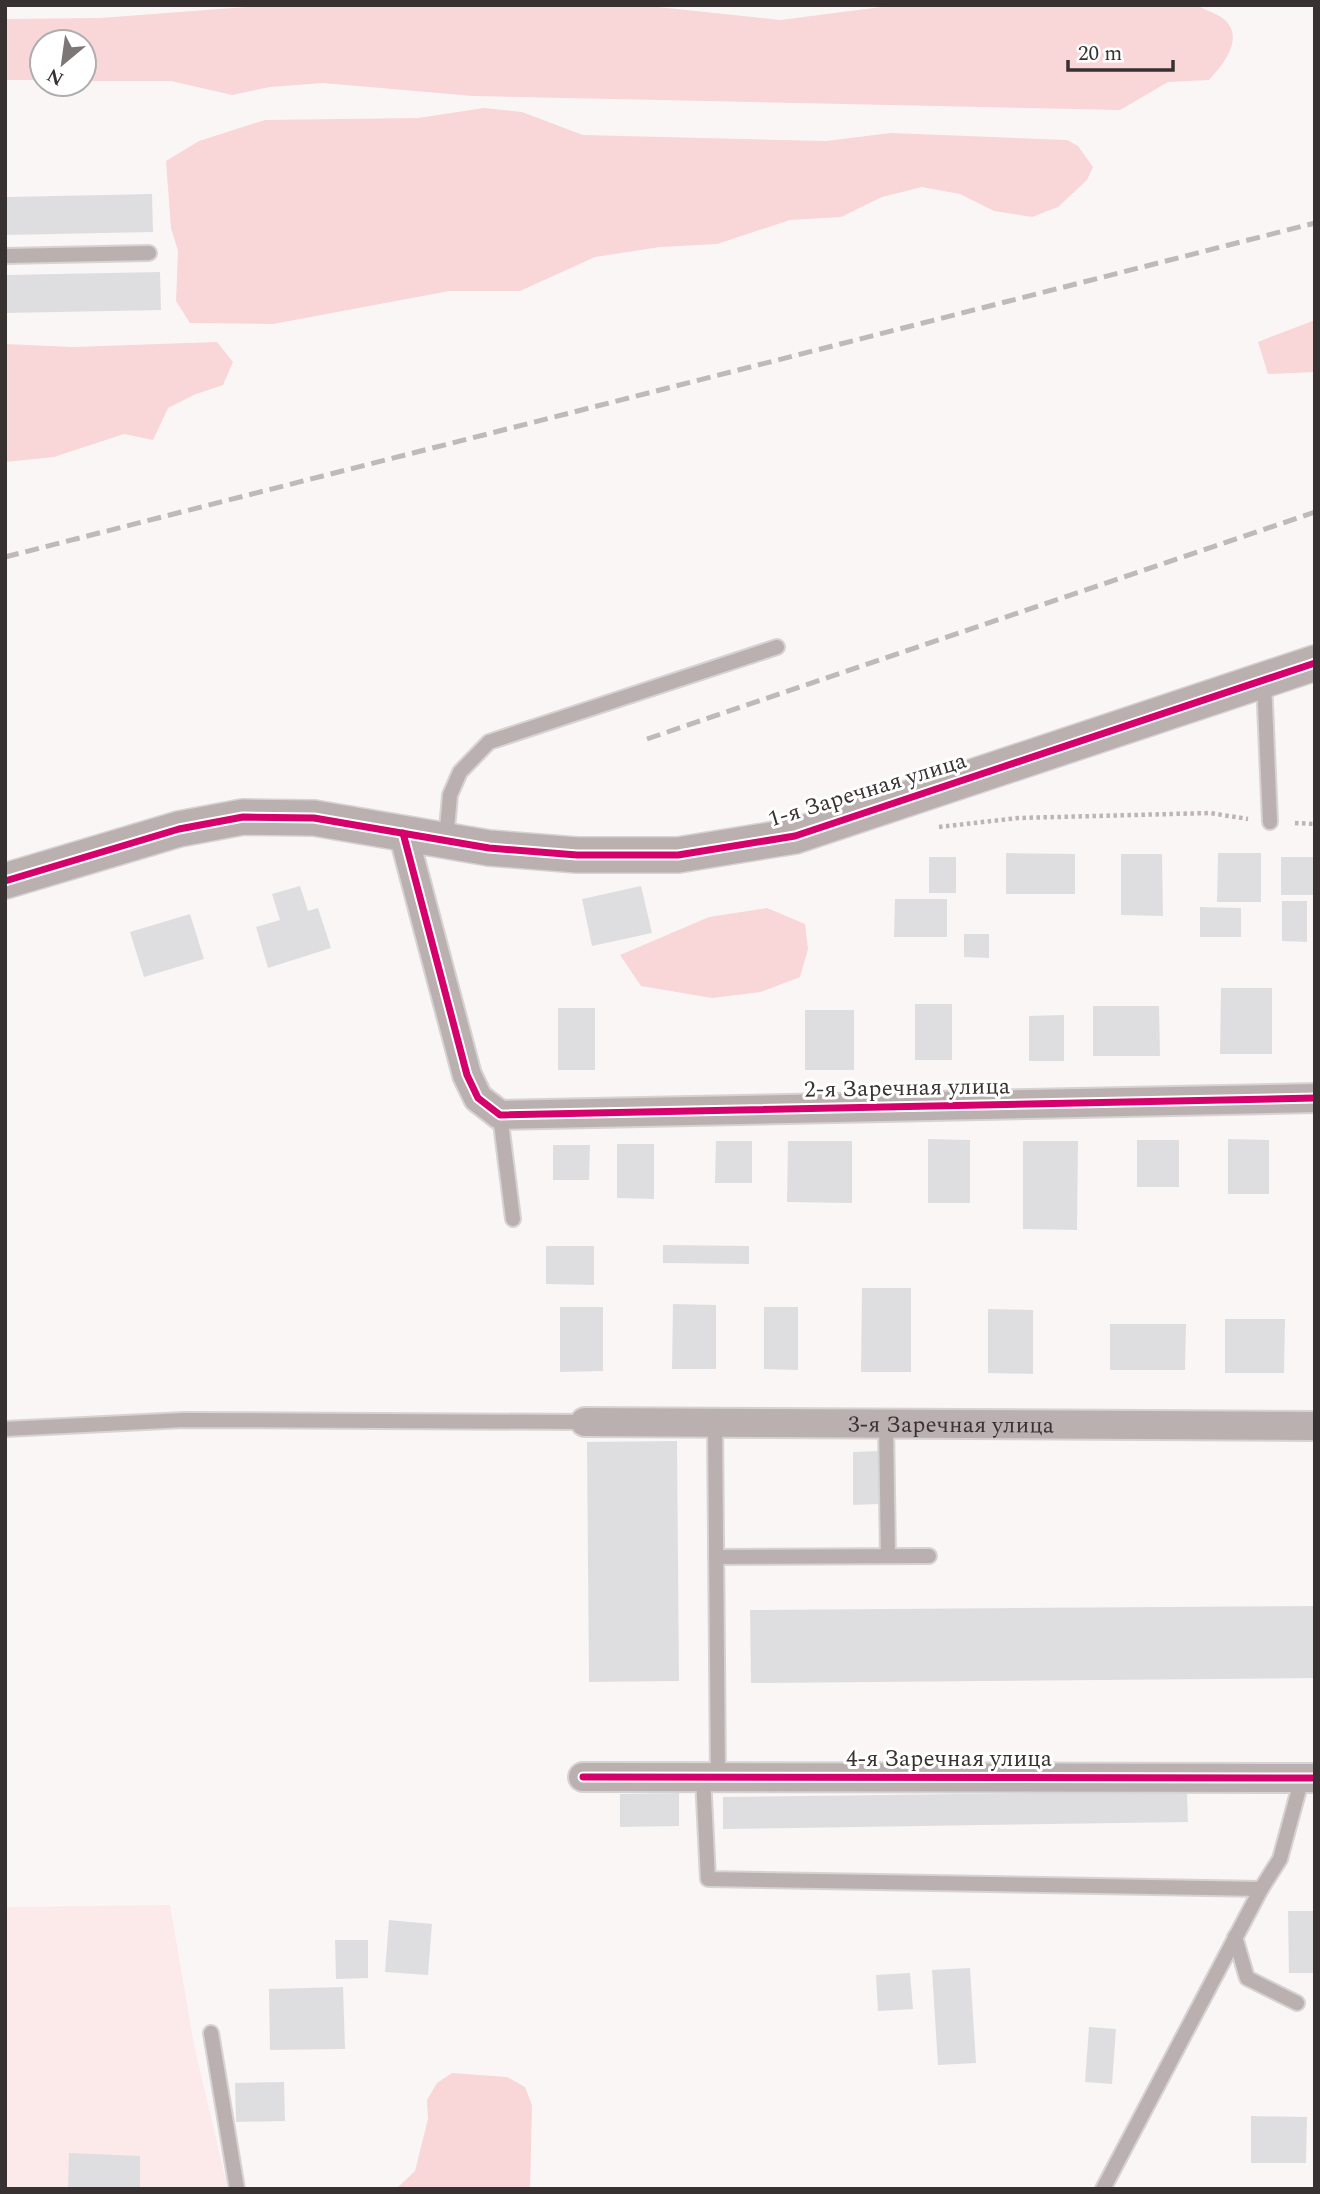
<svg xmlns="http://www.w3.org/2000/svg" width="1320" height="2194" viewBox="0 0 1320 2194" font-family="Spectral,serif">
	<rect width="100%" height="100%" fill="#fbf6f6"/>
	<path fill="#fceaeb" d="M170 1905 194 2045 228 2189H5V1907Z"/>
	<g fill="#f9d6d8">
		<path d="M273 5H639L780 20 897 5H1196C1205 10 1219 14 1226 21 1244 40 1222 66 1209 80L1168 82 1120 110 473 96 323 83 270 87 232 95 171 81H84V42H42V80H5V19L100 18Z"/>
		<path d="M484 108 522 112 583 135 826 141 891 133 1067 140 1078 146 1093 167 1087 180 1058 207 1032 217 994 211 960 194 922 187 882 197 841 217 790 220 717 244 660 247 595 257 520 291H449L273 324 190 323 176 301 178 251 171 228 166 161 199 141 265 120 418 118Z"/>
		<path d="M1315 320V372L1268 374 1258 342Z"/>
		<path d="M217 342 233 362 223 385 196 394 168 408 153 440 124 434 54 457 5 462V344L73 347Z"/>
		<path d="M767 908 805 924 808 949 800 977 761 992 712 998 641 986 620 955 709 917Z"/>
		<path d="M452 2073 507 2077 525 2087 532 2105 530 2189H396L415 2171 428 2119 427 2100 437 2083Z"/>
	</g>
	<g fill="#dedee1">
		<path d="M152 194 153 232 5 235V197Z"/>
		<path d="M160 272 161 310 5 313V275Z"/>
		<path d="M1006 853 1075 854V894H1006Z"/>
		<path d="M1218 853H1261V902H1217Z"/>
		<path d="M1121 854H1162L1163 916 1121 915Z"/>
		<rect x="929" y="857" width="27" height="36"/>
		<rect x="1281" y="857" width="34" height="38"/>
		<path d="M300 886 308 911 318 908 331 948 268 968 256 927 280 920 272 894Z"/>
		<path d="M641 886 652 933 592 946 582 899Z"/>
		<path d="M895 899H947V937H894Z"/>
		<path d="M1282 901H1307V942L1282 941Z"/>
		<path d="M1200 907 1241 908V937H1200Z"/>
		<path d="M190 914 204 959 144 977 130 932Z"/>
		<path d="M964 934H989V958L964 957Z"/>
		<path d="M1221 988H1272V1054H1220Z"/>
		<rect x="915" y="1004" width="37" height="56"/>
		<path d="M1093 1006H1159L1160 1056H1093Z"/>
		<rect x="558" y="1008" width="37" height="62"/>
		<rect x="805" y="1010" width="49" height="60"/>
		<path d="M1064 1015V1061H1029V1016Z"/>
		<path d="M928 1139 970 1140V1203H928Z"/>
		<path d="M1228 1139 1269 1140V1194H1228Z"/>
		<rect x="1137" y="1140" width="42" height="47"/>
		<path d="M716 1141H752V1183H715Z"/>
		<path d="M788 1141H852V1203L787 1202Z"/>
		<path d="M1023 1141H1078L1077 1230 1023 1229Z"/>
		<path d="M617 1144H654V1199L617 1198Z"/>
		<path d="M553 1145H590L589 1180H553Z"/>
		<path d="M663 1245 749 1246V1264L663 1263Z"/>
		<path d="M546 1246H594V1285L546 1284Z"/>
		<path d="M862 1288H911V1372H861Z"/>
		<path d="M673 1304 716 1305V1369H672Z"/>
		<path d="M560 1307H603V1371L560 1372Z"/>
		<path d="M764 1307H798V1370L764 1369Z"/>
		<path d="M988 1309 1033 1310V1374L988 1373Z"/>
		<path d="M1225 1319H1285L1284 1373H1225Z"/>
		<path d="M1110 1324H1186L1185 1370H1110Z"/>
		<path d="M677 1441 679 1681 589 1682 587 1442Z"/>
		<path d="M878 1451V1504L853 1505V1452Z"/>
		<path d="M1315 1606V1678L751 1683 750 1610Z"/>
		<path d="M1187 1791 1188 1822 723 1829V1797Z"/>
		<path d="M679 1793V1826L620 1827V1794Z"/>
		<path d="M1288 1911H1315V1973H1289Z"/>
		<path d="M389 1920 432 1924 428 1975 385 1972Z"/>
		<path d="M335 1940H368V1978L336 1979Z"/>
		<path d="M970 1968 976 2063 938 2065 932 1970Z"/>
		<path d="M910 1973 913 2009 878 2011 876 1975Z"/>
		<path d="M343 1987 345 2049 270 2050 269 1989Z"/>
		<path d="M1089 2027 1116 2029 1112 2084 1085 2082Z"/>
		<path d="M284 2082 285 2121 236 2122 235 2083Z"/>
		<path d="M1251 2116 1307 2117 1306 2163H1251Z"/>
		<path d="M69 2153 140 2156V2189H68Z"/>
	</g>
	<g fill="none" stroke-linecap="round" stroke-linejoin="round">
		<g stroke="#d7d3d3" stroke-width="18">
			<g id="service">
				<path d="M5 256 149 253"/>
				<path d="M1264 681 1270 822"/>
				<path d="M446 840 450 795 460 772 489 742 777 647"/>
				<path d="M500 1115 513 1219"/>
				<path d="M715 1422 718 1777"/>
				<path d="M886 1424 888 1556"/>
				<path d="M5 1429 184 1420 585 1422"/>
				<path d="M716 1557 929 1556"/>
				<path d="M703 1777 708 1879 1261 1889"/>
				<path d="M1235 1937 1247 1978 1297 2003"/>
				<path d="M211 2033 237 2189"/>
				<path d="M1103 2189 1261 1889 1280 1859 1302 1778"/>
			</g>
		</g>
		<g stroke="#d7d3d3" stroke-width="32">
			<g id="minor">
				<path d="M403 833 467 1075 478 1098 500 1115 1315 1098"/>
				<path id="s1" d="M585 1422 1315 1426"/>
				<path d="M583 1777 1315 1778"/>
			</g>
		</g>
		<g stroke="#d7d3d3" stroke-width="38">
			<path id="tertiary" d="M5 881 179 829 243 817 314 818 489 848 577 855H678L795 836 1315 663"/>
		</g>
		<g stroke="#bdb4b5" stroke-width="4.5" stroke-dasharray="3.5 3.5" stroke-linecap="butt">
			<path d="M1295 823 1315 824"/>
			<path d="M939 827 1018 818 1210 813 1248 819"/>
		</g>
		<use href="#service" stroke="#bbb0b0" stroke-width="14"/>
		<use href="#minor" stroke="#bbb0b0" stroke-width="28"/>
		<use href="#tertiary" stroke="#bbb0b0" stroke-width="35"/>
		<g stroke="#bfb9b9" stroke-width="5" stroke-dasharray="14 7" stroke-linecap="butt">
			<path d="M5 557 1315 223"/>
			<path d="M647 739 1315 512"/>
		</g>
		<g stroke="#fff" stroke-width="11">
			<g id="cycleway">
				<path d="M403 833 467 1075 478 1098 500 1115 1315 1098"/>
				<path d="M5 881 179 829 243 817 314 818 489 848 577 855H678L795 836 1315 663"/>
				<path d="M583 1777 1315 1778"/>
			</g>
		</g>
		<use href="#cycleway" stroke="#d6006c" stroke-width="7"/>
	</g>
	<g text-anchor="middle" stroke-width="6" stroke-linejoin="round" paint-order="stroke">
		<g font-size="23" fill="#383131" stroke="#fff">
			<text transform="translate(867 789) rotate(-17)" y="8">1-я Заречная улица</text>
			<text transform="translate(907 1087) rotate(-1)" y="8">2-я Заречная улица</text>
			<text dy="8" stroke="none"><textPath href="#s1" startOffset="366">3-я Заречная улица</textPath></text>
			<text x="949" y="1766">4-я Заречная улица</text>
		</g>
	</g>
	<rect width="1320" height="2194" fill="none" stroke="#383131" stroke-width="14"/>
	<g transform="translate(63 63) rotate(209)"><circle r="33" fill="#ffffff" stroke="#afadad" stroke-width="2"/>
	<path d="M0-5L12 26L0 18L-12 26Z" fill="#7c7676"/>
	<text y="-10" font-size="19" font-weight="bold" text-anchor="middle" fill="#383131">N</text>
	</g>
	<path d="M1068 60v10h105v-10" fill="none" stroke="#383131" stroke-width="3.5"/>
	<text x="1078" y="60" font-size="21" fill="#383131" stroke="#ffffff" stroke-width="5" paint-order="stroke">20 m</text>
</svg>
